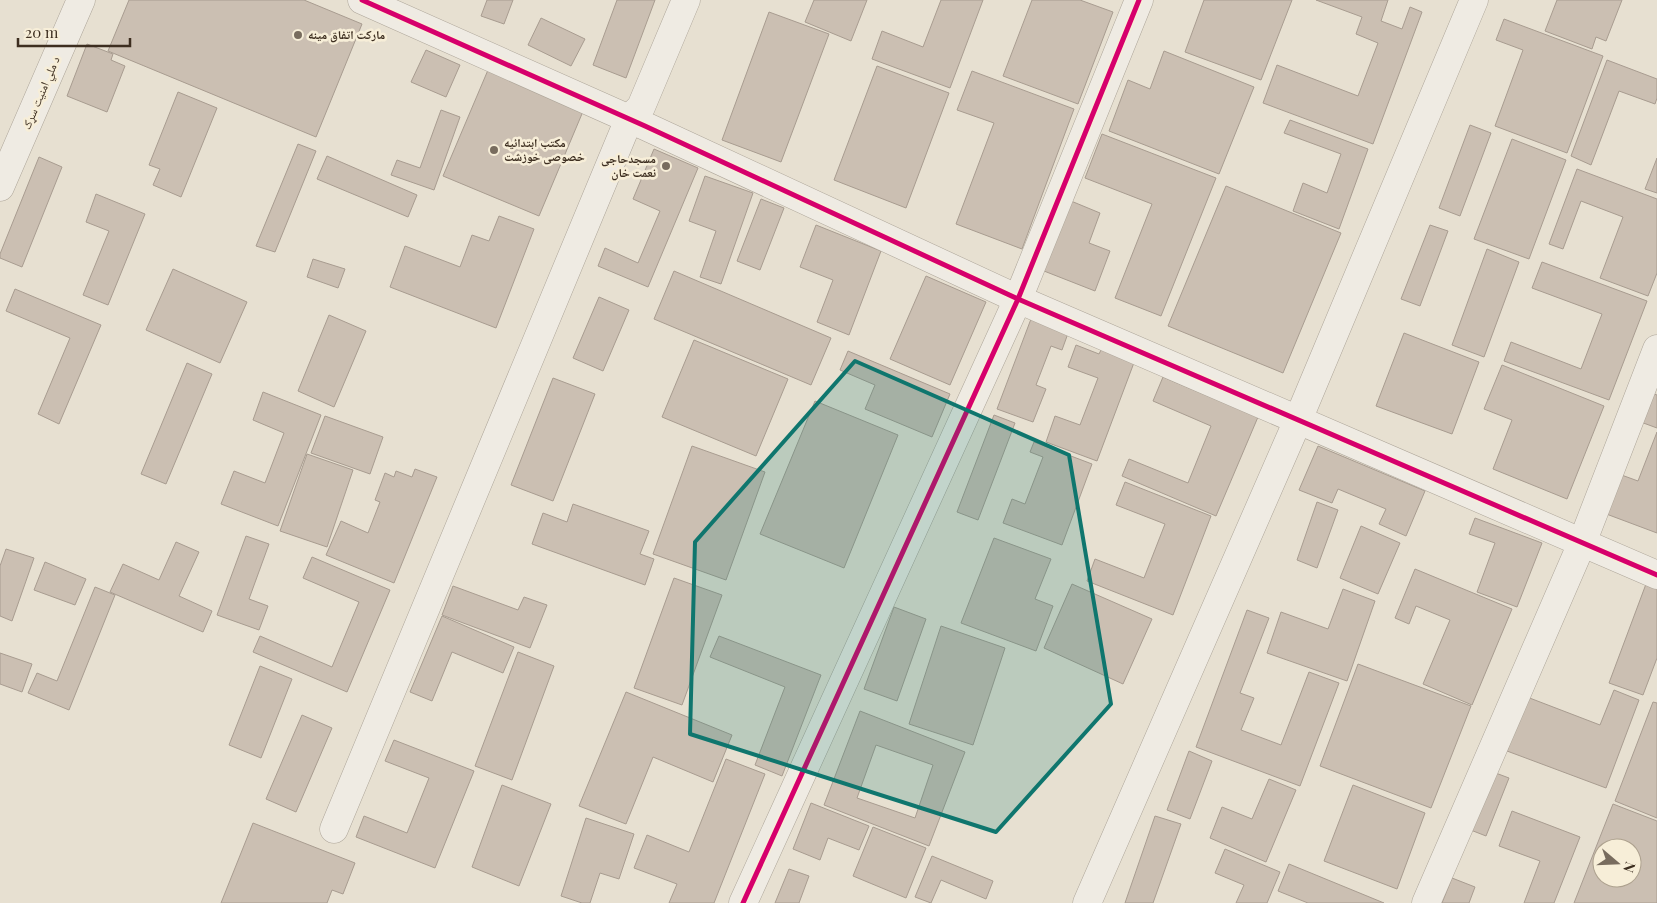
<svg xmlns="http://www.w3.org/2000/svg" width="1657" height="903" viewBox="0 0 1657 903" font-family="'Playfair Display','Noto Naskh Arabic',serif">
	<rect width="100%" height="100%" fill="#e7e0d1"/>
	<g fill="#cbbfb2" stroke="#a89c90" fill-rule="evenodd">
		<path d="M129 0H304L362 24 316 137 108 51Z"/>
		<path d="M487 0H513L504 24 481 16Z"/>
		<path d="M617 0H655L626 78 593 65Z"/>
		<path d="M814 0H867L851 41 805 22Z"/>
		<path d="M941 0H983L950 88 872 59 882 31 923 47Z"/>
		<path d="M1032 0H1080L1113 12 1078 104 1003 76Z"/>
		<path d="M1204 0H1292L1261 80 1185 52Z"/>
		<path d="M1316 0H1388L1381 21 1402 29 1410 7 1422 12 1373 144 1263 103 1277 65 1358 96 1378 43 1356 34 1362 17Z"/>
		<path d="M1557 0H1622L1606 41 1596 37 1592 49 1545 31Z"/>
		<path d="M769 12 829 34 781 162 722 140Z"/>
		<path d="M541 18 585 39 571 66 528 45Z"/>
		<path d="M1504 19 1603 56 1567 153 1495 126 1523 50 1496 40Z"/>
		<path d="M87 44 113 54 111 60 125 66 107 112 67 96Z"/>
		<path d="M426 50 460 65 446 97 411 82Z"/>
		<path d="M1164 51 1254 87 1219 174 1109 131 1128 80 1150 89Z"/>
		<path d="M1607 60 1657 79V98L1655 104 1619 91 1591 165 1571 156Z"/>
		<path d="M877 66 949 93 906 208 834 180Z"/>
		<path d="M488 70 584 109 539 216 443 176Z"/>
		<path d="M972 71 1074 109 1022 249 956 224 994 123 957 110Z"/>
		<path d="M178 92 217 108 181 197 153 185 160 169 149 165Z"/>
		<path d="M441 110 460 117 434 190 391 175 397 160 420 168Z"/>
		<path d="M1290 120 1368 149 1339 229 1293 211 1303 183 1327 193 1341 154 1284 133Z"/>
		<path d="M1470 125 1491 133 1460 216 1439 208Z"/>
		<path d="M1102 134 1216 178 1161 316 1115 298 1152 204 1085 178Z"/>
		<path d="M1512 139 1566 160 1529 259 1474 239Z"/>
		<path d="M298 144 316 151 275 252 256 246Z"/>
		<path d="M654 149 698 168 648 287 598 266 605 248 638 263 660 211 633 199Z"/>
		<path d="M327 156 417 195 408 217 317 179Z"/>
		<path d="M39 157 62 167 22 267 0 258V254Z"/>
		<path d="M1657 158V193L1645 189Z"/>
		<path d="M1577 169 1657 199V273L1648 296 1600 278 1623 217 1581 201 1563 249 1549 244Z"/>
		<path d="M705 176 753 193 721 284 700 277 716 231 689 221Z"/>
		<path d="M1226 186 1341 233 1283 373 1168 326Z"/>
		<path d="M96 194 145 214 108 305 83 295 109 231 86 222Z"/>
		<path d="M761 199 784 208 760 270 737 261Z"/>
		<path d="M1071 201 1100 213 1089 243 1110 251 1095 291 1044 271Z"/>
		<path d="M499 216 534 229 496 328 390 287 405 246 460 267 472 235 489 241Z"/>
		<path d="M816 225 881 251 849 335 817 322 833 280 800 267Z"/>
		<path d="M1430 225 1448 231 1420 306 1401 299Z"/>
		<path d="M1487 249 1519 262 1484 357 1452 345Z"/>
		<path d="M313 259 345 269 338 288 307 277Z"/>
		<path d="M1542 262 1647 301 1609 400 1504 361 1511 342 1581 369 1602 314 1532 288Z"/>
		<path d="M173 269 247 302 220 363 146 330Z"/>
		<path d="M674 271 831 338 811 385 654 319Z"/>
		<path d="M926 276 986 302 950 385 890 359Z"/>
		<path d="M15 289 101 325 59 424 38 414 70 338 6 311Z"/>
		<path d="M599 297 629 310 603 371 573 358Z"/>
		<path d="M1034 311 1071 325 1062 350 1051 346 1036 385 1046 389 1033 422 997 409Z"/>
		<path d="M329 315 366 331 334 407 298 391Z"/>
		<path d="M1404 333 1479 362 1452 434 1376 406Z"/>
		<path d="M694 340 788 379 756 456 662 417Z"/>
		<path d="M1076 345 1099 354 1102 348 1135 360 1097 461 1046 442 1055 416 1080 425 1098 378 1068 367Z"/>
		<path d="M848 351 950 394 932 437 865 409 875 385 840 370Z"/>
		<path d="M187 363 212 374 166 484 141 474Z"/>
		<path d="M1502 365 1604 406 1567 499 1493 469 1512 420 1484 409Z"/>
		<path d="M1163 377 1258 417 1216 516 1122 476 1129 459 1188 483 1211 426 1153 401Z"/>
		<path d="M553 378 595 394 553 501 511 485Z"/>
		<path d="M263 392 321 415 278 526 221 504 234 471 265 483 284 433 253 420Z"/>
		<path d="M1649 392 1657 395V428L1638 421Z"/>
		<path d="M815 401 898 435 844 568 760 534Z"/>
		<path d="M994 415 1015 423 978 520 957 512Z"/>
		<path d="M325 416 383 437 370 474 311 453Z"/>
		<path d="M1657 432V533L1601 512 1616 473 1638 481Z"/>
		<path d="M1034 442 1092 464 1062 545 1003 523 1012 499 1025 504 1043 457 1030 452Z"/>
		<path d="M692 446 765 472 726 580 653 554Z"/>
		<path d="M1318 446 1425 491 1406 536 1379 524 1386 509 1338 489 1332 503 1299 490Z"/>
		<path d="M307 454 353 470 327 547 280 531Z"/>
		<path d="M415 469 437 477 394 583 326 555 341 521 368 533 380 502 375 500 385 473 394 477 396 471 412 477Z"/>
		<path d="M1125 482 1211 516 1173 615 1087 581 1095 559 1144 578 1165 524 1116 505Z"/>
		<path d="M1317 502 1338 510 1317 568 1297 560Z"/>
		<path d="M573 504 649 531 640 554 654 559 645 585 532 544 543 513 567 522Z"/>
		<path d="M1475 518 1542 543 1517 607 1477 592 1495 543 1469 534Z"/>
		<path d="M1361 526 1400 543 1378 594 1340 578Z"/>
		<path d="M246 536 269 544 249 599 268 606 259 630 217 615Z"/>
		<path d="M994 538 1051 559 1035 599 1053 606 1036 651 961 623Z"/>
		<path d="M176 542 199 552 179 596 212 611 203 632 110 592 123 564 159 580Z"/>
		<path d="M6 549 34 558 12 621 0 616V566Z"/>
		<path d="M312 557 390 590 347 692 253 652 260 636 332 667 359 602 303 578Z"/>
		<path d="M45 562 86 579 75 605 34 590Z"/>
		<path d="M1415 569 1512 609 1472 705 1423 684 1450 620 1416 606 1409 624 1395 618Z"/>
		<path d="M674 578 722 595 682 705 634 688Z"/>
		<path d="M1072 584 1152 619 1123 684 1044 648Z"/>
		<path d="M1646 584 1657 588V658L1643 695 1609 683Z"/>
		<path d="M453 586 518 610 524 597 547 605 530 648 442 615Z"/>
		<path d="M95 587 115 595 69 710 28 693 37 673 57 681Z"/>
		<path d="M1343 589 1375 601 1347 681 1267 653 1281 612 1328 629Z"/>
		<path d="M894 607 926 619 897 701 864 689Z"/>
		<path d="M1247 610 1269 618 1240 693 1254 698 1241 730 1281 745 1309 672 1339 683 1300 786 1196 747Z"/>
		<path d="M442 616 514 647 503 673 452 652 432 701 410 692Z"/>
		<path d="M941 626 1005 648 973 745 909 724Z"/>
		<path d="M719 636 821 675 782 776 755 765 785 687 710 657Z"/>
		<path d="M518 652 554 666 512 780 475 766Z"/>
		<path d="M0 653 32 664 22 692 0 684Z"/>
		<path d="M1358 664 1471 706 1431 808 1320 766Z"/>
		<path d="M260 666 292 679 261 758 229 745Z"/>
		<path d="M1614 690 1639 700 1606 788 1507 751 1527 697 1600 725Z"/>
		<path d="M626 692 732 735 713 782 653 757 626 824 579 806Z"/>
		<path d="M1653 702 1657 703V818L1615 801Z"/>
		<path d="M860 711 965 752 929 846 824 805ZM876 745 933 765 915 818 857 798Z"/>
		<path d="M302 715 332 728 296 812 266 799Z"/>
		<path d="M394 740 474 771 435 868 356 837 364 816 407 833 429 778 385 761Z"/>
		<path d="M1189 751 1212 761 1190 819 1167 810Z"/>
		<path d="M726 759 765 774 714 903H669L677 884 634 868 647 835 689 852Z"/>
		<path d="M1485 769 1509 778 1486 836 1463 827Z"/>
		<path d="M1269 779 1296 790 1266 862 1210 838 1222 807 1252 819Z"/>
		<path d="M502 785 551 804 519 886 472 867Z"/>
		<path d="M1353 785 1425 813 1397 889 1324 861Z"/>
		<path d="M811 803 869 826 859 850 828 838 820 860 793 849Z"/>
		<path d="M1613 804 1657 821V903H1574ZM1602 848H1632V878H1602Z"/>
		<path d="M1512 811 1580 837 1554 903H1524L1540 861 1499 846Z"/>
		<path d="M1155 816 1181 824 1153 903H1125Z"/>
		<path d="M586 818 634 834 619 879 600 873 590 903H582L561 896Z"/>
		<path d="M253 823 355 863 343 894 332 890 327 903H221Z"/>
		<path d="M873 827 926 848 906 898 853 876Z"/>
		<path d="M1225 849 1280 872 1267 903H1236L1244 885 1215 873Z"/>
		<path d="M932 856 993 881 986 899 941 880 931 903 915 897Z"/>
		<path d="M1289 864 1384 903H1308L1278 891Z"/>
		<path d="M789 869 809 876 799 903H775Z"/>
		<path d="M1452 878 1475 887 1469 903H1442Z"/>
	</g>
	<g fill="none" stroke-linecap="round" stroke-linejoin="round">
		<g stroke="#ada599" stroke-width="29">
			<g id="minor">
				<path d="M362 0 645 126 1018 299 1657 575"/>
				<path d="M0 187 81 0"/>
				<path d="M334 829 629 119 641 107 686 0"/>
				<path d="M743 903 1018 299 1139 0"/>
				<path d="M1087 903 1298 420 1474 0"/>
				<path d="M1426 903 1582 543 1657 349"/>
			</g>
		</g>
		<use href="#minor" stroke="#efebe3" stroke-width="28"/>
		<g stroke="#f7eed8" stroke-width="8">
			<g id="cycleway">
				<path d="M362 0 645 126 1018 299 1657 575"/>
				<path d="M743 903 1018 299 1139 0"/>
			</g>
		</g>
		<use href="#cycleway" stroke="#d6006c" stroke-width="5"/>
	</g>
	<path fill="#0f766e" fill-opacity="0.2" stroke="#0f766e" stroke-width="4" stroke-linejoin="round" d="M855 361 1069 455 1111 704 996 832 690 734 695 542Z"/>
	<g fill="#786c5e" stroke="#f7eed8" stroke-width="2">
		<circle cx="298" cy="35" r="5"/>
		<circle cx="494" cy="150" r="5"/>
		<circle cx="666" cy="166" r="5"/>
	</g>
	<g text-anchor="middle" stroke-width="5" stroke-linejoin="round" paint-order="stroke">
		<g font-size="12" font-weight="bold" fill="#3d2e20" stroke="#f7eed8" text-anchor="start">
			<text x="308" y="39">مارکت اتفاق مینه</text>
			<text x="504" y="147">مکتب ابتدائیه<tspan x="504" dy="14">خصوصی خوزشت</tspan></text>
			<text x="656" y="163" text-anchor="end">مسجدحاجی<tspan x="656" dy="14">نعمت خان</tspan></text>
		</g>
		<g font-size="12" fill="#3d2e20" stroke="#f7eed8">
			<text transform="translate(41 93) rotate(-67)" y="4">د ملي امنیت سړک</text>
		</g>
	</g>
	<g transform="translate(1617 863) rotate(109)"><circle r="24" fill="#f7eed8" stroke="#ada18e"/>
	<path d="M0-4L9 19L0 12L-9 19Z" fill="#786c5e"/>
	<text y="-8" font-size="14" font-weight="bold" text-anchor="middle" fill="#3d2e20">N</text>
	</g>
	<path d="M18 38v8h112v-8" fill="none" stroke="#3d2e20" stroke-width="2.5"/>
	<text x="25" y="38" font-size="15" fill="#3d2e20" stroke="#f7eed8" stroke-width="4" paint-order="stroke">20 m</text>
</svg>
